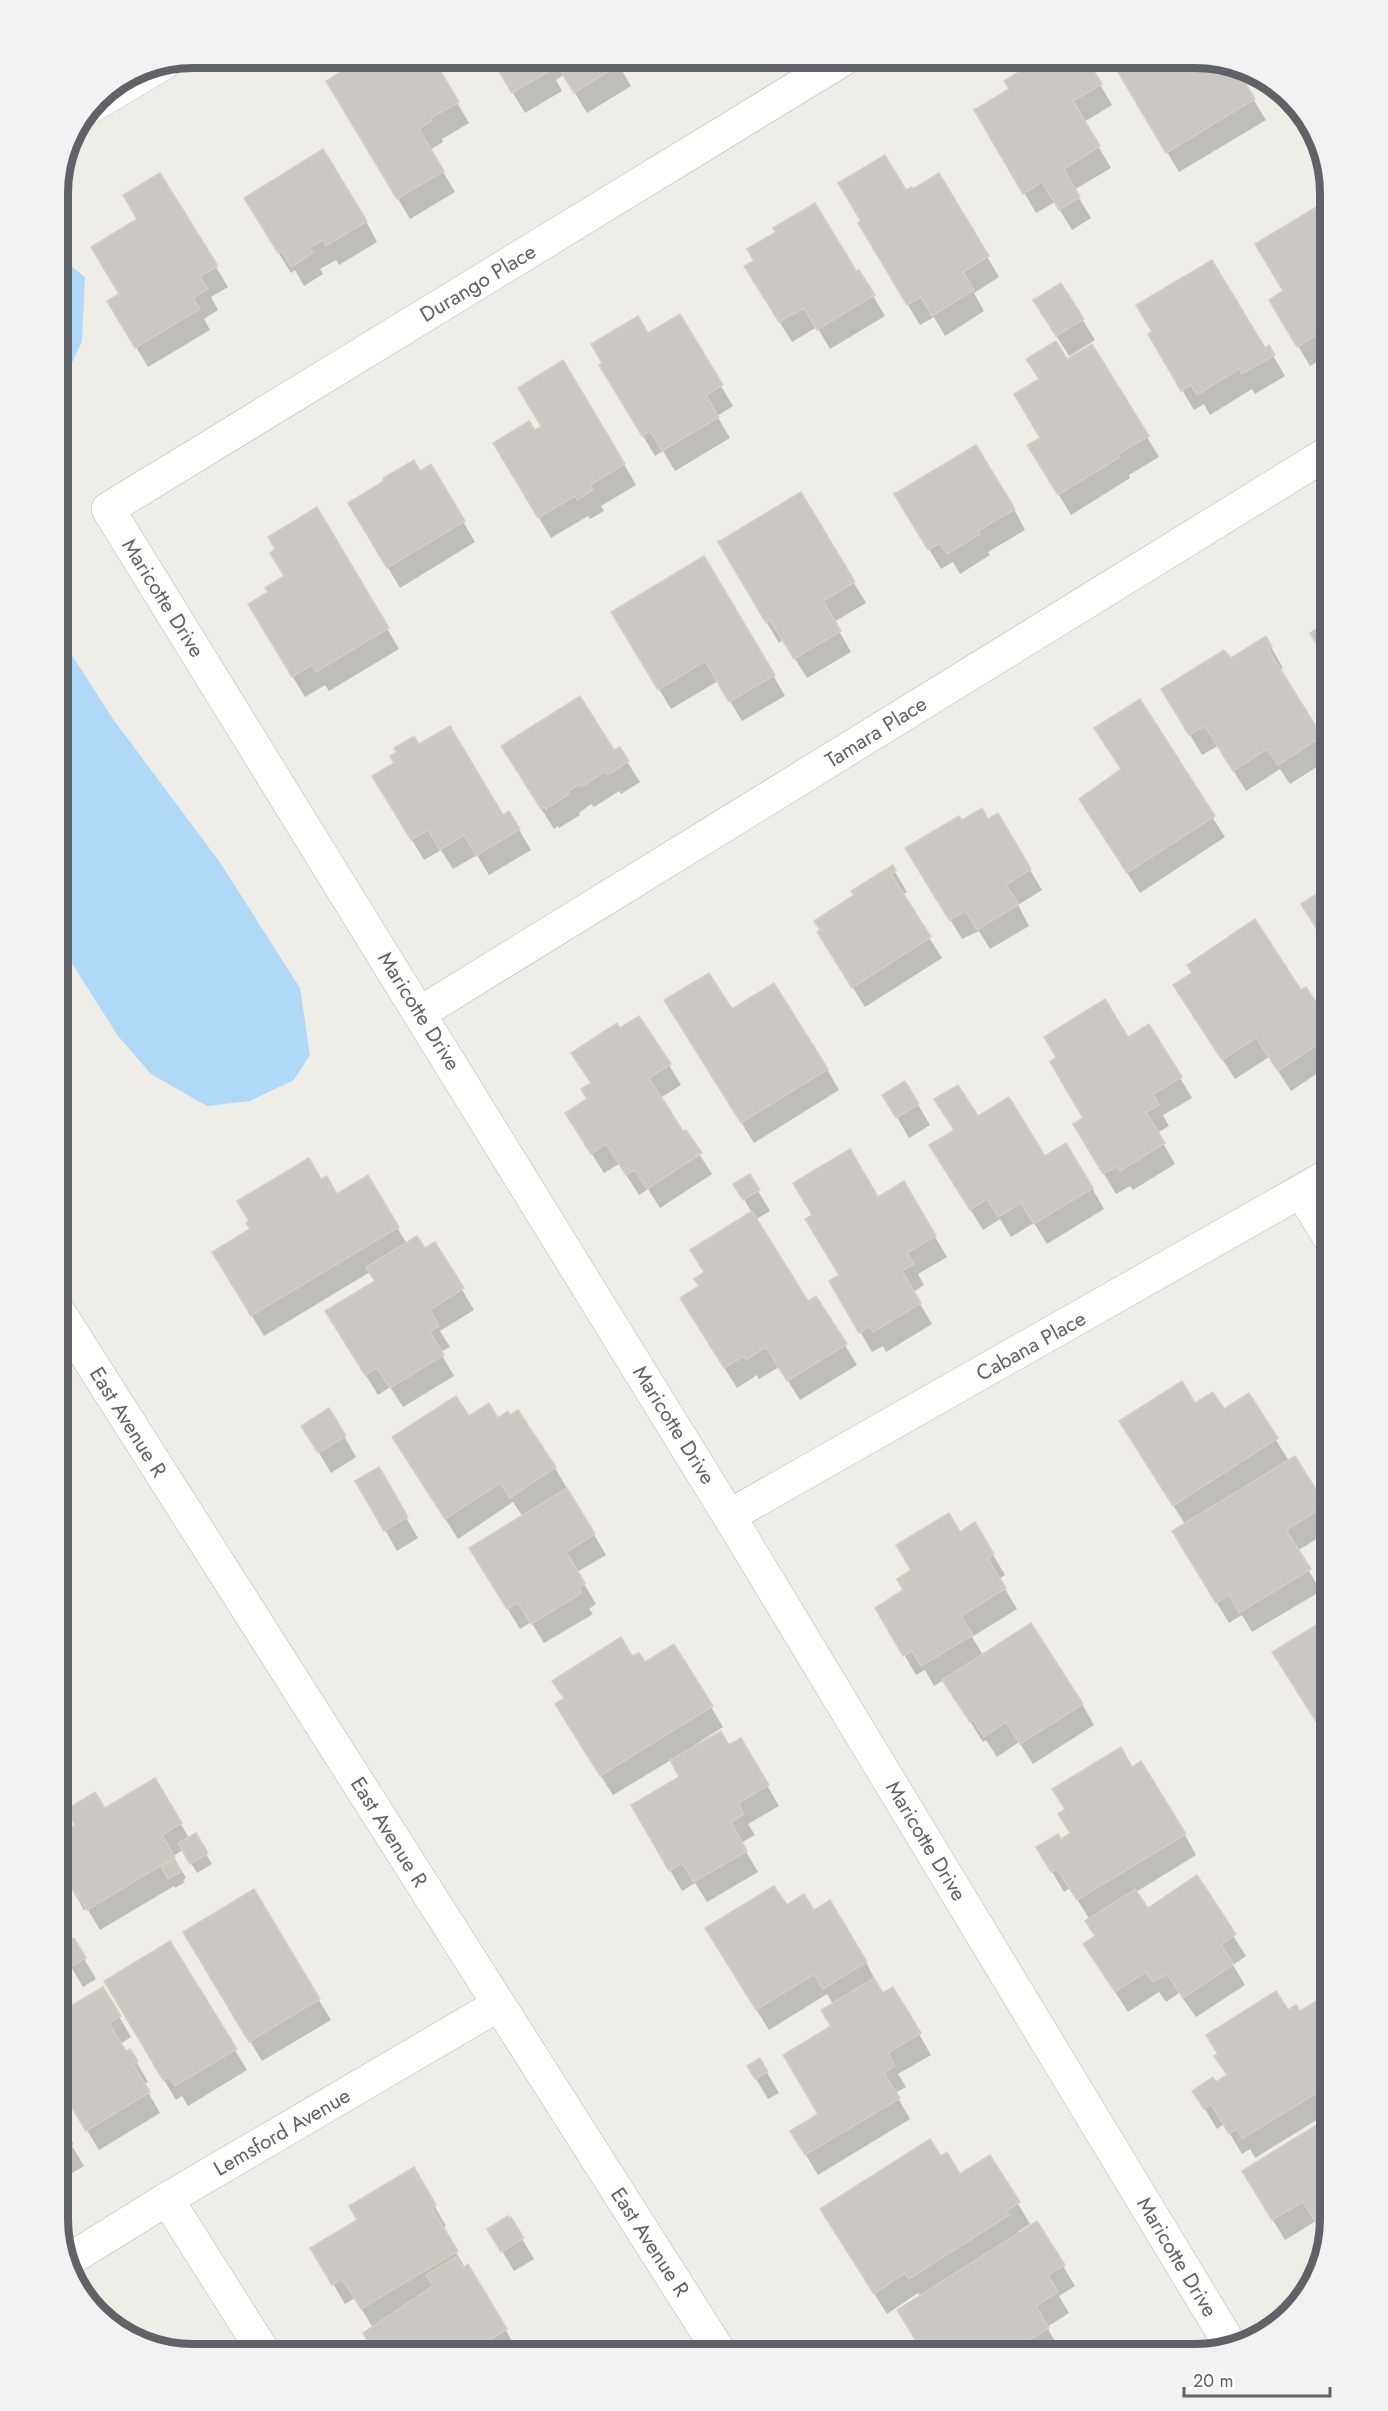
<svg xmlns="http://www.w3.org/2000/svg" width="1388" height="2411" viewBox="0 0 1388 2411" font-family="Jost,sans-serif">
	<rect width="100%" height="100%" fill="#efede7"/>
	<g fill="#b0d9f7">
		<path d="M57 255 85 277 82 341 57 395Z"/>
		<path d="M57 632 113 719 219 861 300 988 310 1055 294 1080 250 1101 207 1106 151 1074 118 1036 57 940Z"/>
	</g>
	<g fill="#0003">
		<path d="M430 57 469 123 442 139 443 142 430 150 455 192 410 219 340 102Z"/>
		<path d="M491 57H614L631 86 587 113 564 75 556 80 562 91 525 113Z"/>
		<path d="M1084 57 1112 105 1084 122 1111 168 1074 190 1091 218 1072 230 1055 202 1036 213 976 110Z"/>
		<path d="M1110 57 1234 68 1266 120 1179 172Z"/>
		<path d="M939 175 999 277 974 293 984 311 945 336 934 317 920 325 871 244 913 191Z"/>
		<path d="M1331 200V354L1310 366 1271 301 1285 292Z"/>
		<path d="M258 219 366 221 377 242 339 265 336 260 320 269 323 274 304 286 295 270 291 273Z"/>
		<path d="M756 261 856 274 859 272 885 316 830 349 817 327 792 342 758 287Z"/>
		<path d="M216 267 228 287 211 297 218 310 204 319 210 330 148 367 109 302Z"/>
		<path d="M1061 285 1095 340 1069 356 1047 321Z"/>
		<path d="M648 335 721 386 733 406 717 416 730 438 675 471 663 451 655 456 613 386Z"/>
		<path d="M1268 347 1285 376 1255 394 1252 389 1210 415 1204 404 1194 410 1161 355 1264 350Z"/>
		<path d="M1066 361 1147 437 1159 457 1129 475 1130 478 1071 515 1029 446 1041 438Z"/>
		<path d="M534 432 624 464 636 485 601 506 604 511 590 519 588 516 551 538 506 463Z"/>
		<path d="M430 466 475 542 400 588 362 524Z"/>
		<path d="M800 494 866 603 834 622 851 652 807 678 783 640 779 643 731 563Z"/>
		<path d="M317 509 399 649 329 691 325 685 305 697 261 625 270 592 286 577Z"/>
		<path d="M1014 509 1025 530 988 552 990 555 960 574 953 562 941 569 908 515Z"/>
		<path d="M625 633 773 675 785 696 742 721 718 681 671 709Z"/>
		<path d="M1266 638 1283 668 1279 670 1321 737 1331 754V758L1290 784 1280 769 1246 791 1218 746 1202 755 1175 710 1230 660Z"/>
		<path d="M1139 701 1225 837 1140 893 1081 800 1122 771 1108 749Z"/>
		<path d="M419 746 502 817 509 813 531 850 489 875 477 855 453 869 441 850 424 860 386 797 396 763Z"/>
		<path d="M619 749 640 782 621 794 619 791 594 807 591 804 579 813 580 815 559 828 558 826 554 829 515 767 614 752Z"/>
		<path d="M997 815 1042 890 1018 905 1029 926 990 949 979 931 962 939 919 869 961 822 988 821Z"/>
		<path d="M892 867 907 892 902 895 942 958 865 1007 831 953 855 896Z"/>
		<path d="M1175 986 1301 992 1331 1027V1064L1291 1091 1269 1057 1235 1079Z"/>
		<path d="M731 1011 827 1069 839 1090 754 1143 678 1021Z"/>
		<path d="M620 1030 669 1065 681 1085 660 1098 682 1133 685 1132 712 1174 660 1208 648 1189 639 1195 619 1164 604 1173 579 1134 592 1084Z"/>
		<path d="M1127 1039 1180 1078 1192 1098 1163 1115 1169 1126 1157 1133 1175 1164 1133 1190 1130 1186 1116 1194 1075 1125 1085 1119Z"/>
		<path d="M905 1083 930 1125 909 1138 884 1095Z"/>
		<path d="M978 1118 1092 1188 1104 1209 1047 1244 1034 1223 1011 1237 1000 1219 983 1230 943 1165 955 1131Z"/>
		<path d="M749 1176 770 1211 755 1220 808 1303 845 1345 857 1365 800 1400 779 1367 759 1379 757 1375 737 1388 694 1319 706 1273 752 1213 735 1184Z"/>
		<path d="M367 1177 407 1244 424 1250 435 1244 474 1310 440 1331 450 1347 440 1352 454 1376 403 1407 390 1387 378 1395 339 1332 376 1282 370 1272 264 1336 226 1273 252 1230 321 1181 337 1196Z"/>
		<path d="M903 1183 947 1257 918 1274 924 1285 913 1292 932 1324 886 1352 883 1346 872 1352 831 1282 841 1276Z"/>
		<path d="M1248 1395 1289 1461 1294 1458 1331 1518V1530L1297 1551 1321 1591 1252 1632 1242 1615 1229 1623 1186 1552 1185 1524 1133 1442 1195 1405 1223 1411Z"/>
		<path d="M329 1410 356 1457 331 1473 303 1426Z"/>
		<path d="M469 1418 498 1420 555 1468 606 1555 577 1572 596 1604 589 1609 593 1614 544 1643 531 1622 520 1629 483 1569 523 1517 513 1502 458 1539 394 1438Z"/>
		<path d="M378 1469 418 1538 397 1551 357 1481Z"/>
		<path d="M975 1524 1005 1575 999 1579 1017 1609 972 1637 983 1655 1082 1704 1094 1725 1033 1764 1019 1742 997 1757 986 1740 983 1742 944 1680 934 1686 925 1670 916 1675 877 1608 905 1591 960 1534Z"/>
		<path d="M1331 1617V1744L1286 1673Z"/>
		<path d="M57 1634 61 1640 57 1644Z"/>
		<path d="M57 1654 65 1668 57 1677Z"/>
		<path d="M632 1658 711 1707 723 1727 693 1746 694 1748 728 1747 741 1740 779 1806 748 1824 755 1835 741 1843 758 1872 707 1902 695 1883 682 1891 633 1806 681 1778 671 1760 613 1795 568 1725 565 1699 554 1682Z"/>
		<path d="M1132 1769 1185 1835 1196 1855 1136 1892 1147 1910 1196 1878 1246 1956 1233 1965 1245 1985 1196 2017 1179 1993 1166 2002 1159 1992 1128 2012 1085 1945 1096 1937 1090 1920 1070 1888 1064 1892 1038 1848 1061 1841 1072 1834Z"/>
		<path d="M155 1780 189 1838 195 1835 212 1864 197 1873 183 1850 173 1856 186 1878 183 1880 185 1882 175 1888 174 1886 100 1930 87 1908 84 1910 57 1864 105 1811Z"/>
		<path d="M253 1891 331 2020 262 2061 197 1953Z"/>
		<path d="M786 1907 814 1913 866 1962 883 1995 893 1989 931 2055 898 2074 906 2087 895 2093 910 2119 818 2175 792 2132 820 2115 833 2027V2004L827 1994 769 2030 718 1949Z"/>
		<path d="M73 1940 96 1979 83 1987 60 1948Z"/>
		<path d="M170 1943 247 2070 188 2106 182 2096 176 2100 117 2002Z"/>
		<path d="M103 1989 131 2037 120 2044 126 2053 130 2051 148 2082 144 2085 160 2113 99 2150 57 2081Z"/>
		<path d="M1331 1994V2111L1255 2158 1250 2149 1242 2154 1224 2124 1217 2129 1194 2091 1215 2084 1228 2076 1216 2057 1288 2012 1299 2013Z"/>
		<path d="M760 2061 779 2093 768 2099 749 2067Z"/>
		<path d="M1331 2117V2219L1325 2237 1316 2221 1285 2240 1256 2192Z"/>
		<path d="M57 2121 84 2166 57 2182Z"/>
		<path d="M990 2157 1030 2224 1017 2232 1018 2235 1063 2266 1075 2286 1059 2296 1069 2313 1047 2327 1059 2349 1051 2354H925L921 2297 918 2293 887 2314 834 2230 940 2158 960 2176Z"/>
		<path d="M413 2169 446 2226 442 2228 465 2268 468 2266 518 2351 515 2354H377L373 2328 355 2298 345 2304 312 2248 358 2220Z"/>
		<path d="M511 2220 534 2259 514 2271 489 2229Z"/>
	</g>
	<g fill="#cbc8c4" stroke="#d3cfc6" stroke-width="1.5">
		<path d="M365 57H432L459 102 431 118 432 121 419 129 444 171 397 199 326 81Z"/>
		<path d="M490 57H549L545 59 551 70 512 93Z"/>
		<path d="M552 57H616L620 64 574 93Z"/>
		<path d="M1043 57H1085L1102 84 1073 101 1100 146 1064 169 1080 197 1059 210 1042 182 1023 194 974 110 1009 89 1004 81Z"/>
		<path d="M1109 57H1204L1237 68 1255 99 1166 153Z"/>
		<path d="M323 149 367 221 326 246 323 240 309 248 313 253 291 267 282 251 278 253 244 198Z"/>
		<path d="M885 155 906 190 912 187 913 189 939 173 989 256 963 272 974 290 932 316 921 297 907 305 858 223 861 221 838 183Z"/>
		<path d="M160 173 218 266 200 276 208 289 193 298 200 309 135 348 107 301 119 294 91 247 137 219 123 195Z"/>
		<path d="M1331 198V326L1297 347 1269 300 1283 291 1255 244Z"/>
		<path d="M815 203 857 272 859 270 875 295 817 330 804 308 779 322 744 266 754 261 747 249 776 232 773 228Z"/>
		<path d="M1212 260 1265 348 1269 345 1275 355 1242 374 1239 369 1197 395 1191 385 1181 391 1148 334 1152 332 1136 305Z"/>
		<path d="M1061 283 1084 319 1056 336 1033 300Z"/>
		<path d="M680 314 723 385 706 395 719 417 662 451 650 431 642 436 599 365 602 363 591 344 638 316 648 333Z"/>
		<path d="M1056 341 1067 359 1092 344 1149 436 1118 454 1120 457 1058 495 1027 445 1040 438 1014 394 1039 379 1026 359Z"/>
		<path d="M563 360 625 464 590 485 593 490 577 500 575 496 538 518 493 443 529 421 535 430 541 426 518 388Z"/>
		<path d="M976 445 1015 509 978 531 980 534 947 554 940 543 928 550 894 494Z"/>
		<path d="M414 460 420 471 431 464 465 521 387 568 348 503 384 481 383 478Z"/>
		<path d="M801 492 855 582 823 601 841 631 794 659 770 620 766 623 718 542Z"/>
		<path d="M317 507 389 628 316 672 312 665 292 677 248 604 268 592 265 588 284 576 270 553 275 549 268 537Z"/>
		<path d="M704 556 775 675 729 702 705 661 658 690 611 612Z"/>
		<path d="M1331 620V668L1310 633Z"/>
		<path d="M1266 636 1272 647 1268 649 1322 736 1278 765 1267 749 1233 771 1205 726 1189 735 1161 689 1224 650 1231 658Z"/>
		<path d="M580 696 614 750 620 747 629 761 608 775 606 771 581 787 579 784 568 792 569 794 546 809 545 807 541 809 501 746Z"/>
		<path d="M1140 699 1215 816 1127 873 1079 799 1121 769 1094 728Z"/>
		<path d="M450 726 503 815 509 811 520 829 476 856 464 835 440 850 428 830 411 840 372 776 394 763 390 756 397 752 394 748 414 736 419 744Z"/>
		<path d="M982 808 988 819 998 813 1031 869 1006 885 1019 904 977 930 966 911 949 920 905 848 959 816 962 820Z"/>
		<path d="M893 865 896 871 891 874 931 937 852 988 817 932 820 930 814 921 854 895 851 891Z"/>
		<path d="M1331 885V952L1301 904Z"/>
		<path d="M1255 919 1301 990 1306 987 1331 1025V1036L1278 1071 1256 1038 1222 1060 1173 985 1192 973 1187 965Z"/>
		<path d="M709 973 732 1009 774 983 828 1069 741 1123 664 1000Z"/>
		<path d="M1105 999 1128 1037 1149 1024 1182 1077 1153 1094 1159 1105 1146 1112 1165 1143 1120 1171 1117 1166 1103 1174 1073 1124 1083 1118 1050 1062 1056 1057 1044 1037Z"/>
		<path d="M639 1016 671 1064 649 1078 683 1131 686 1130 702 1153 647 1189 635 1170 626 1175 606 1144 591 1154 565 1113 587 1099 581 1089 591 1083 571 1053 617 1023 620 1028Z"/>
		<path d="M905 1081 919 1104 896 1118 882 1095Z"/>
		<path d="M958 1085 978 1116 1009 1097 1045 1156 1066 1143 1093 1188 1034 1224 1021 1203 998 1217 987 1199 970 1210 929 1145 954 1130 934 1099Z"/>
		<path d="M850 1149 878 1197 904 1181 936 1236 907 1253 914 1264 902 1271 921 1303 873 1332 870 1326 859 1333 829 1281 839 1275 805 1219 812 1215 793 1183Z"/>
		<path d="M309 1158 321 1179 327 1176 337 1194 368 1175 399 1227 251 1316 212 1252 250 1229 246 1223 249 1221 237 1201Z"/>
		<path d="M750 1174 760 1190 743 1200 733 1184Z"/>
		<path d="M752 1211 808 1301 816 1296 847 1344 787 1381 766 1347 746 1360 744 1356 724 1368 680 1298 699 1286 694 1279 704 1272 690 1250Z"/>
		<path d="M417 1236 425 1248 435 1242 464 1288 430 1310 439 1326 430 1332 444 1355 390 1388 377 1368 365 1375 325 1311 375 1281 366 1267Z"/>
		<path d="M1182 1381 1195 1403 1213 1392 1224 1409 1249 1393 1278 1438 1173 1506 1119 1421Z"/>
		<path d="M456 1396 469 1416 489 1403 498 1418 508 1411 510 1415 518 1410 556 1467 510 1498 500 1483 445 1519 392 1437Z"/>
		<path d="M329 1408 346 1436 318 1453 301 1426Z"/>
		<path d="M1295 1456 1326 1505 1286 1530 1311 1569 1239 1613 1229 1595 1216 1603 1172 1531Z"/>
		<path d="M379 1467 408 1517 384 1531 355 1481Z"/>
		<path d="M567 1488 595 1534 566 1552 585 1583 579 1588 582 1593 531 1624 518 1603 507 1609 469 1548Z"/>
		<path d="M949 1513 960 1532 975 1522 994 1554 988 1559 1006 1588 961 1616 973 1635 921 1666 912 1651 903 1656 875 1608 903 1590 897 1579 911 1570 896 1545Z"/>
		<path d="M1331 1616V1730L1324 1734 1272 1652Z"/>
		<path d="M1031 1623 1083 1704 1020 1744 1006 1722 984 1737 973 1720 970 1722 942 1680Z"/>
		<path d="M621 1637 632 1656 639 1653 645 1662 674 1644 713 1706 600 1776 555 1704 564 1698 552 1681Z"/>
		<path d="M721 1731 729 1745 741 1738 769 1785 738 1803 744 1814 731 1822 747 1851 694 1882 682 1863 669 1871 631 1805 679 1777 670 1760Z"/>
		<path d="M1121 1747 1132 1767 1141 1761 1186 1834 1077 1900 1057 1869 1051 1872 1036 1847 1058 1834 1061 1839 1070 1833 1058 1814 1065 1809 1052 1789Z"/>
		<path d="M155 1778 182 1823 162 1835 175 1857 87 1910 57 1866V1836L75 1825 66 1810 95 1792 105 1808Z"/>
		<path d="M196 1833 208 1853 190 1864 178 1843Z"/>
		<path d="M173 1860 181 1872 168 1879 161 1867Z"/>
		<path d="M1197 1875 1236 1934 1221 1945 1234 1964 1183 1998 1167 1974 1153 1982 1146 1972 1115 1992 1083 1944 1095 1936 1085 1921 1135 1889 1148 1908Z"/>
		<path d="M774 1886 787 1905 804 1894 814 1910 830 1900 867 1962 823 1989 814 1974 756 2010 705 1928Z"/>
		<path d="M254 1889 320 1999 249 2042 183 1932Z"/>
		<path d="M74 1938 86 1958 70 1967 58 1947Z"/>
		<path d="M170 1941 237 2049 175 2086 169 2077 163 2080 104 1981Z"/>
		<path d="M874 1978 883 1993 893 1987 921 2033 888 2053 895 2066 884 2073 900 2098 805 2155 790 2131 818 2114 783 2055 831 2026 821 2010Z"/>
		<path d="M103 1987 121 2016 109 2023 126 2051 130 2049 138 2061 133 2064 150 2092 86 2131 57 2083V2014Z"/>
		<path d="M1276 1991 1288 2010 1296 2005 1300 2011 1331 1992V2084L1242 2139 1237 2129 1229 2134 1211 2104 1204 2109 1192 2091 1213 2077 1216 2082 1227 2075 1214 2056 1218 2054 1206 2035Z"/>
		<path d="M760 2058 768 2072 755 2079 747 2066Z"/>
		<path d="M1331 2116V2219L1328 2228 1327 2227 1321 2230 1303 2202 1272 2220 1242 2171Z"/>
		<path d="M57 2118 73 2144 57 2154Z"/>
		<path d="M930 2139 941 2156 947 2152 960 2174 990 2155 1020 2202 1006 2211 1009 2215 909 2279 905 2273 874 2294 820 2209Z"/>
		<path d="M414 2167 436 2205 431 2207 458 2251 361 2309 342 2279 332 2285 310 2248 357 2220 349 2206Z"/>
		<path d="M508 2216 509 2219 511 2217 524 2238 501 2252 487 2229Z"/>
		<path d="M1037 2221 1065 2265 1048 2275 1058 2292 1036 2306 1049 2328 1007 2354H924L897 2310Z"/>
		<path d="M456 2257 463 2268 468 2264 507 2329 467 2354H375L363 2333 433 2286 426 2275Z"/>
		<path d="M513 2346 517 2354H500Z"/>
	</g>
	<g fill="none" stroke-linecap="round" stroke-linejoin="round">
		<g stroke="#b4b7ba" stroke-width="34">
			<g id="minor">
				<path d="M847 57 108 509 729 1516 1231 2346"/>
				<path d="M90 107 164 63"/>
				<path d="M420 1013 1331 451"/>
				<path d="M1302 1193 1331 1240"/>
				<path d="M729 1516 1331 1174"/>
				<path d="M167 2199 265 2354"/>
				<path d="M67 2261 167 2199 498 2005"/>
			</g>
		</g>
		<g stroke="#b3b6ba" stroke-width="34">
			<path id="secondary" d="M57 1309 721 2354"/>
		</g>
		<use href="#minor" stroke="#fff" stroke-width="33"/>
		<use href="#secondary" stroke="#fff" stroke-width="33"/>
	</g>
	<g text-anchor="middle" stroke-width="5" stroke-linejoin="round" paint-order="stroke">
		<g font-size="21" fill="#5f6266" stroke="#fff">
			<text transform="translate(478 283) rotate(-31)" y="7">Durango Place</text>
			<text transform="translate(163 598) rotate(58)" y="7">Maricotte Drive</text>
			<text transform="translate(876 732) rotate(-32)" y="7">Tamara Place</text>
			<text transform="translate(419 1011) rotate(58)" y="7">Maricotte Drive</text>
			<text transform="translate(1031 1346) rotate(-29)" y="7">Cabana Place</text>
			<text transform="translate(128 1422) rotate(58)" y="7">East Avenue R</text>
			<text transform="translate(674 1425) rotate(58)" y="7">Maricotte Drive</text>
			<text transform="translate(389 1832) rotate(58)" y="7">East Avenue R</text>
			<text transform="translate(926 1841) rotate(59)" y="7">Maricotte Drive</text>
			<text transform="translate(282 2132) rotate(-30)" y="7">Lemsford Avenue</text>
			<text transform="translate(650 2242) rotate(57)" y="7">East Avenue R</text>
			<text transform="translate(1177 2257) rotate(59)" y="7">Maricotte Drive</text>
		</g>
	</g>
	<path d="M0 0H1388V2411H0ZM193 68H1195A125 125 0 0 1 1320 193V2219A125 125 0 0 1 1195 2344H193A125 125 0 0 1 68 2219V193A125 125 0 0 1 193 68Z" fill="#f2f2f3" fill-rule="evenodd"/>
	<path fill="none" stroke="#5f6266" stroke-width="8" d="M193 68H1195A125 125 0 0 1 1320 193V2219A125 125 0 0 1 1195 2344H193A125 125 0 0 1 68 2219V193A125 125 0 0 1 193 68Z"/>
	<path d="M1184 2387v9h146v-9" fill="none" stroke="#5f6266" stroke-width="3"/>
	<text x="1193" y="2387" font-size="18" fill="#5f6266" stroke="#ffffff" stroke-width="4.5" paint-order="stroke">20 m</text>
</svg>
